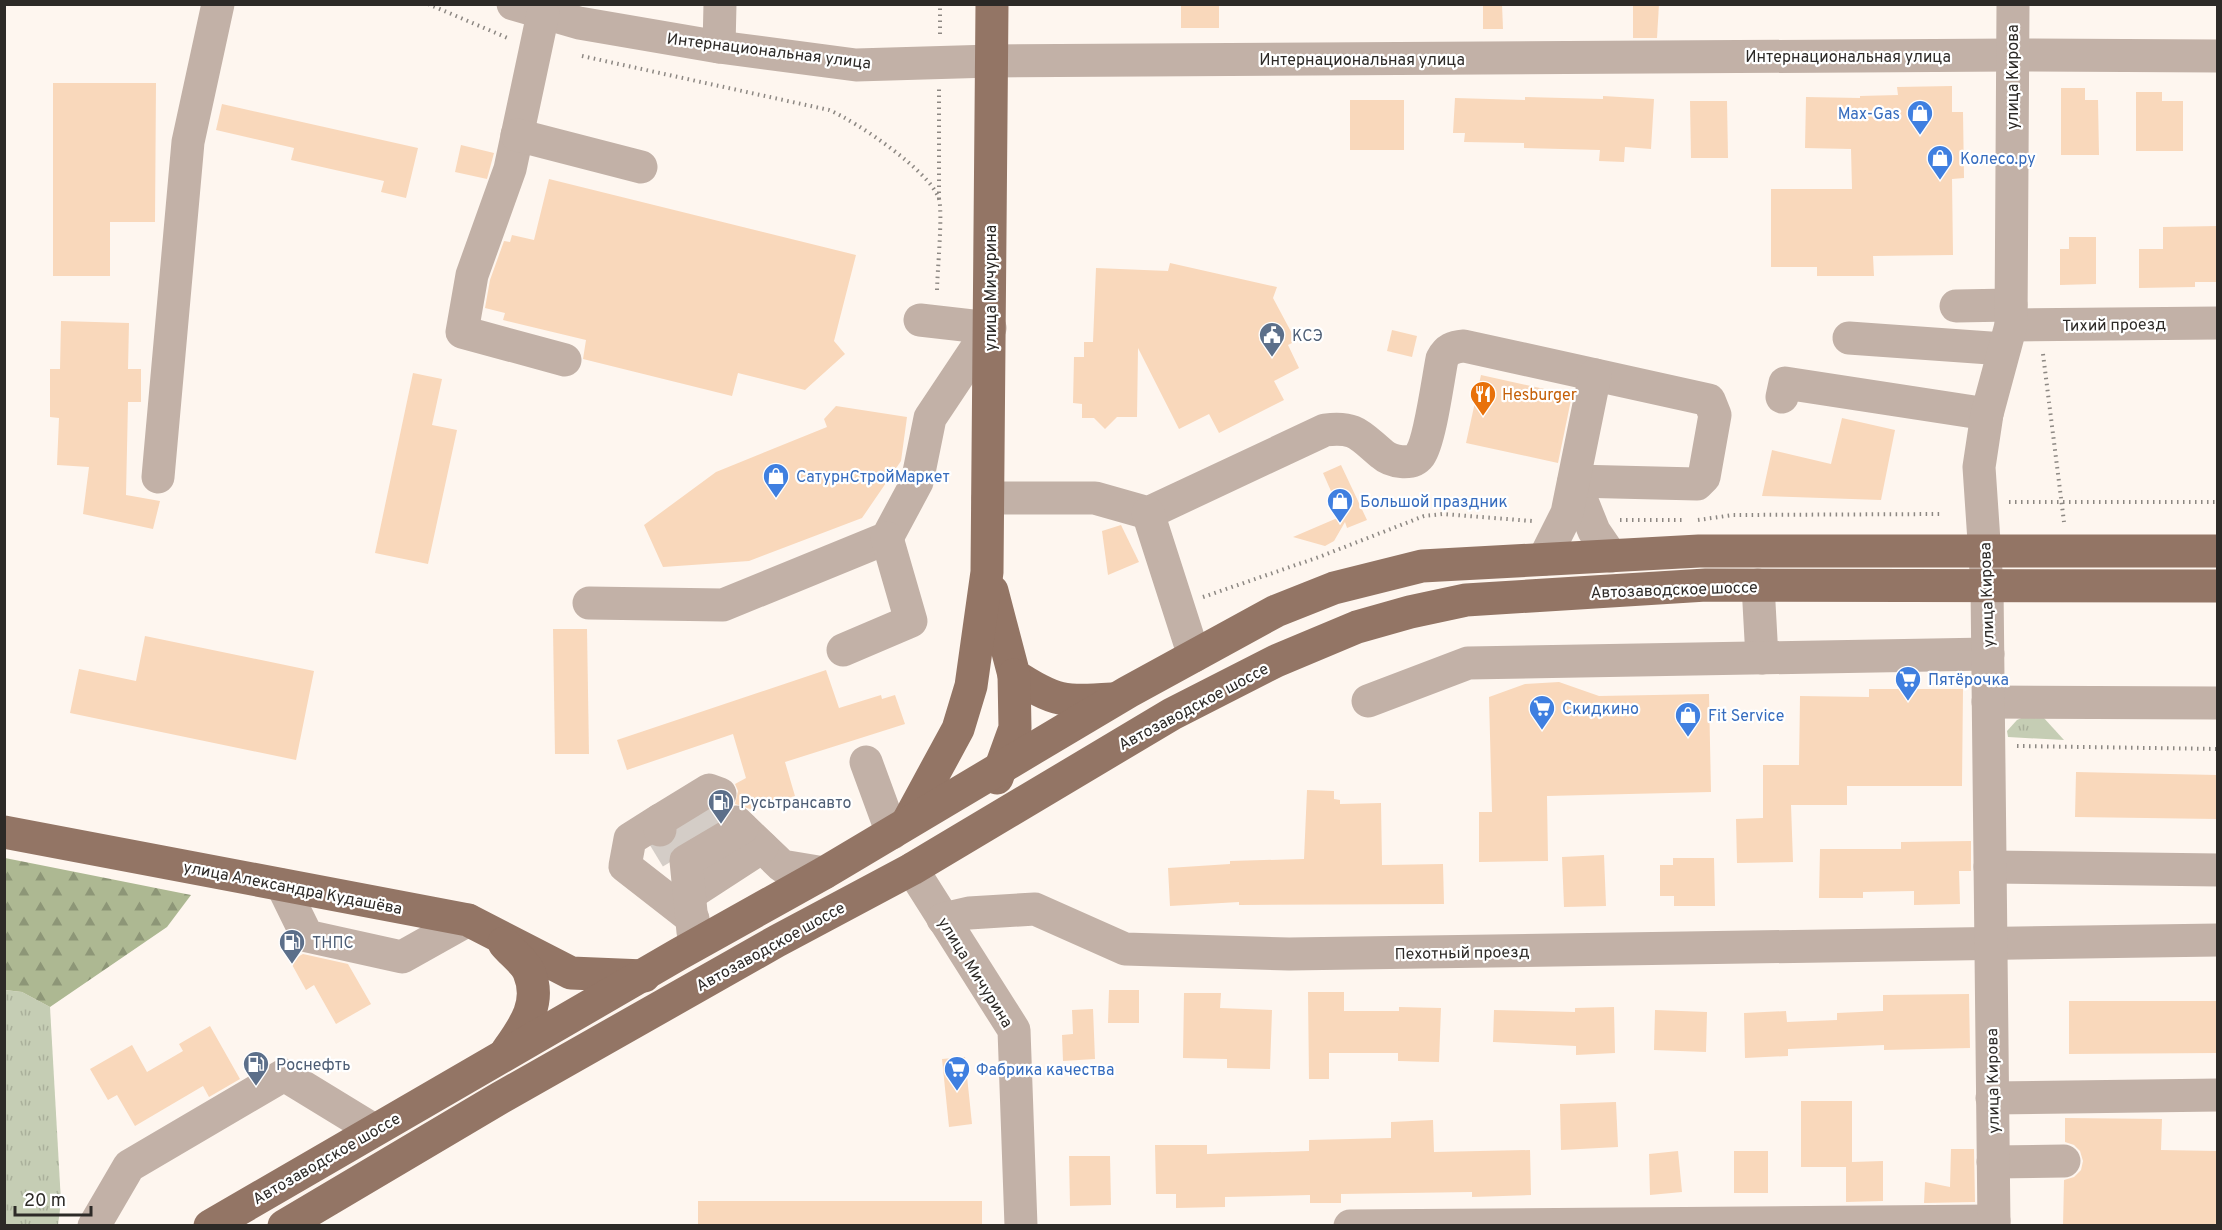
<svg xmlns="http://www.w3.org/2000/svg" width="2222" height="1230" viewBox="0 0 2222 1230" font-family="Overpass,sans-serif">
	<defs>
		<pattern id="grass-tufts" width="24" height="20" patternUnits="userSpaceOnUse" patternTransform="scale(1.5)"><rect width="24" height="20" fill="#c5cdb4"/><path d="M3 7l-1-3M5 7V3M7 7l1-3M15 17l-1-3M17 17v-4M19 17l1-3" fill="none" stroke="#aab09b"/></pattern>
		<pattern id="forest-firs" width="22" height="20" patternUnits="userSpaceOnUse" patternTransform="scale(1.5)"><rect width="22" height="20" fill="#adb892"/><path d="M5 1l3.5 6h-7zM16 11l3.5 6h-7z" fill="#8d9677"/></pattern>
	</defs>
	<rect width="100%" height="100%" fill="#fef6ef"/>
	<g fill="url(#grass-tufts)">
		<path d="M2028 715 2043 717 2064 740 2008 737 2007 731 2017 720Z"/>
		<path d="M4 990 22 992 50 1007 61 1202 58 1225H5Z"/>
	</g>
	<path fill="url(#forest-firs)" d="M4 858H5L191 895 167 927 50 1007 22 992 5 990Z"/>
	<g fill="#f9d8bb">
		<rect x="1181" y="4" width="38" height="24"/>
		<path d="M1483 4H1502L1503 29H1483Z"/>
		<path d="M1633 4H1659L1657 38H1633Z"/>
		<path d="M53 83H156L155 222H110V276H53Z"/>
		<path d="M1952 86V112H1963L1964 178 1952 179 1953 255 1873 256 1874 276H1817V267H1771V189H1852L1851 149 1805 148 1806 97 1860 98V96L1898 95 1897 87Z"/>
		<path d="M2061 88H2085V100H2098L2099 155H2061Z"/>
		<path d="M2136 92H2162V101H2183V151H2136Z"/>
		<path d="M1603 96 1654 99 1651 149 1625 147 1624 162 1599 161 1600 150 1524 148V143L1464 142 1465 133H1453L1455 98 1525 100V97L1603 99Z"/>
		<rect x="1350" y="100" width="54" height="50"/>
		<path d="M1690 101H1727L1728 158H1691Z"/>
		<path d="M222 104 418 148 406 198 381 192 384 181 291 160 294 148 216 130Z"/>
		<path d="M461 145 494 153 487 179 455 172Z"/>
		<path d="M549 179 856 255 834 341 845 354 805 390 738 373 732 396 583 359 586 340 503 320 505 313 485 308 490 280 504 241 510 242 512 235 534 240Z"/>
		<path d="M2217 226V282H2195V287L2139 288V249H2163V227Z"/>
		<path d="M2069 237H2096V284L2060 285V249H2069Z"/>
		<path d="M1170 263 1277 287 1273 298 1296 341 1288 345 1299 368 1274 381 1284 400 1219 433 1209 414 1179 429 1138 348 1137 417H1117L1105 429 1094 418H1082V404L1073 403 1074 357H1084V342H1093L1096 268 1168 271Z"/>
		<path d="M61 321 129 323 128 369H141V402H128L126 495 160 501 153 529 83 514 89 467 57 465 59 418 50 417V369H60Z"/>
		<path d="M1392 330 1417 336 1412 357 1387 351Z"/>
		<path d="M413 373 442 379 432 425 457 430 428 564 375 553Z"/>
		<path d="M1481 375 1572 395 1558 463 1466 443Z"/>
		<path d="M836 406 907 417 901 461 862 518 749 561 663 567 644 525 716 472 827 427 824 419Z"/>
		<path d="M1842 418 1895 430 1881 500 1762 496 1772 450 1831 464Z"/>
		<path d="M1341 465 1367 520 1347 528 1345 522 1334 541 1325 546 1293 537 1342 516 1323 473Z"/>
		<path d="M1121 525 1139 562 1108 575 1102 531Z"/>
		<path d="M553 629H587L589 754H555Z"/>
		<path d="M145 636 314 671 296 760 70 713 79 669 136 681Z"/>
		<path d="M826 670 839 708 881 695 882 699 895 695 905 724 785 762 795 796 750 809 735 804 738 791 735 784 746 778 733 734 627 770 617 740Z"/>
		<path d="M1559 682 1599 696 1709 694 1711 792 1547 796 1548 861 1479 862V812H1492L1489 697 1525 684Z"/>
		<path d="M1869 689H1963L1962 786H1847V805H1791L1793 862 1737 863 1736 819 1763 818V765H1799L1800 696 1869 697Z"/>
		<path d="M2076 772 2217 775V819L2075 817Z"/>
		<path d="M1307 790 1334 791V799L1340 800V804L1381 803 1382 865 1443 864 1444 904 1239 905V902L1170 906 1168 868 1230 864V861L1304 859Z"/>
		<path d="M711 811 721 812 718 821 676 845 669 855 664 848 676 840 679 831Z"/>
		<path d="M1971 841V871H1959L1960 904 1914 905V891L1863 892V898H1819L1820 849H1901V842Z"/>
		<path d="M1604 855 1606 906 1564 907 1562 857Z"/>
		<path d="M1673 858H1714L1715 906H1674V896H1660V865H1673Z"/>
		<path d="M303 954 348 964 371 1004 336 1024 314 985 306 990 290 961Z"/>
		<path d="M1109 990H1139V1023H1108Z"/>
		<path d="M1308 992H1344V1011H1399V1007L1441 1008 1439 1062 1398 1061V1053H1329V1079H1309Z"/>
		<path d="M1184 993H1221L1220 1008 1272 1010 1270 1069 1227 1068V1059L1183 1058Z"/>
		<path d="M1969 994 1970 1048 1884 1050V1045L1788 1049V1056L1745 1058 1744 1013 1786 1011 1787 1022 1837 1020V1013L1883 1011V995Z"/>
		<path d="M2069 1001H2217V1053L2069 1054Z"/>
		<path d="M1614 1007 1615 1053 1576 1055V1046L1493 1042 1494 1010 1575 1012V1008Z"/>
		<path d="M1093 1009 1095 1059 1063 1061 1062 1035 1073 1034 1072 1010Z"/>
		<path d="M1655 1010 1707 1012 1706 1052 1654 1050Z"/>
		<path d="M210 1026 240 1079 209 1097 203 1086 135 1126 117 1095 108 1100 90 1069 132 1045 147 1072 183 1051 179 1044Z"/>
		<path d="M965 1057 972 1124 949 1127 942 1059Z"/>
		<path d="M1801 1101H1852V1162L1883 1161V1201L1846 1202V1167H1801Z"/>
		<path d="M1616 1102 1618 1147 1561 1150 1560 1104Z"/>
		<path d="M2065 1118 2162 1119 2161 1150 2217 1151V1226H2063L2064 1180 2074 1177 2081 1170 2083 1161 2080 1151 2074 1145 2065 1142Z"/>
		<path d="M1433 1120 1434 1152 1530 1150 1531 1195 1472 1197V1192L1341 1194V1203H1310V1195L1225 1197V1207L1176 1208V1194H1156L1155 1145H1207V1154L1309 1151V1140L1391 1138V1122Z"/>
		<path d="M1951 1149H1974L1975 1202 1924 1203 1925 1182 1950 1187Z"/>
		<path d="M1678 1151 1682 1192 1650 1195 1649 1154Z"/>
		<rect x="1734" y="1151" width="34" height="42"/>
		<path d="M1069 1156H1110L1111 1205 1070 1206Z"/>
		<rect x="698" y="1201" width="284" height="25"/>
	</g>
	<g fill="none" stroke-linecap="round" stroke-linejoin="round">
		<g stroke="#d4cdc7" stroke-width="33" stroke-dasharray="33 16" stroke-linecap="butt">
			<path d="M705 802 722 830"/>
			<path d="M683 816 700 844"/>
			<path d="M660 830 677 858"/>
		</g>
		<g stroke="#8d8883" stroke-width="4" stroke-dasharray="1.5 4.5" stroke-linecap="butt">
			<path d="M428 4 510 39"/>
			<path d="M940 34V4"/>
			<path d="M582 56 829 110C856 121 931 172 939 199 943 215 937 273 937 292"/>
			<path d="M939 199V89"/>
			<path d="M2043 354 2064 522"/>
			<path d="M2009 502H2218"/>
			<path d="M1620 520H1685"/>
			<path d="M1698 520 1733 515 1943 514"/>
			<path d="M1203 597 1319 557 1424 516 1443 514 1532 521"/>
			<path d="M2017 746 2218 749"/>
		</g>
		<g stroke="#c2b1a7" stroke-width="33">
			<path d="M513 4 579 23 719 47 856 65 992 61 2012 55 2218 56"/>
			<path d="M543 14 510 169 472 275 462 332 565 360"/>
			<path d="M719 47 720 4"/>
			<path d="M517 135 641 167"/>
			<path d="M1956 306 2011 305"/>
			<path d="M2011 325 2218 323"/>
			<path d="M1849 338 2004 349"/>
			<path d="M1782 397 1785 383 1987 414"/>
			<path d="M158 477 188 142 218 4"/>
			<path d="M1574 481 1594 531 1611 556"/>
			<path d="M988 498H1095L1148 513 1325 430C1356 426 1360 436 1382 454 1391 462 1412 466 1420 455 1430 441 1438 379 1442 359 1447 349 1453 347 1464 346L1709 400 1715 415 1704 477 1697 484 1574 481"/>
			<path d="M1148 513 1194 656"/>
			<path d="M1544 559 1567 513 1595 375"/>
			<path d="M1758 585 1762 658"/>
			<path d="M589 603 723 605 887 538 917 482 930 418 990 328 920 320"/>
			<path d="M843 650 911 621 887 538"/>
			<path d="M1368 701 1468 663 1988 654"/>
			<path d="M1988 702 2218 703"/>
			<path d="M866 762 892 833"/>
			<path d="M660 820 630 839 625 866 693 919"/>
			<path d="M736 822 782 866 824 873"/>
			<path d="M660 830V820L709 790 720 794"/>
			<path d="M1990 867 2218 870"/>
			<path d="M912 869 1014 1030 1021 1226"/>
			<path d="M282 885 307 936 402 957 468 920"/>
			<path d="M690 894 762 847"/>
			<path d="M943 919 969 913 1035 909 1125 949 1289 954 2218 940"/>
			<path d="M693 932 686 861 742 828"/>
			<path d="M1992 1098 2218 1095"/>
			<path d="M1993 1162 2064 1161"/>
			<path d="M94 1226 129 1166 284 1075 374 1130"/>
			<path d="M1350 1226 1994 1221"/>
			<path d="M1994 1226 1987 586 1979 467 1987 414 2011 325 2013 4"/>
		</g>
		<g stroke="#937565" stroke-width="33">
			<path d="M992 591 1014 675C1055 702 1064 702 1112 699"/>
			<path d="M997 778 1015 728 1014 675"/>
			<path d="M907 823 958 729 971 686 987 572 992 4"/>
			<path d="M4 832 468 920 571 973 644 976"/>
			<path d="M504 943C511 952 525 962 529 972 542 1003 524 1027 507 1051"/>
			<path d="M210 1226 679 954 824 873 1128 692 1276 611 1334 588 1422 566 1699 551H2218"/>
			<path d="M284 1226 500 1098 777 941 912 869 1172 714 1276 661 1357 627 1410 612 1466 600 1706 585 2218 586"/>
		</g>
	</g>
	<defs>
		<g id="shop-pin" transform="scale(1.35)"><path d="M0 17L-7.5 6A9.5 9.5 0 1 1 7.5 6Z" fill="#3f7fe0" stroke="#fff"/><path d="M-5-2.5h2.3a2.7 3.5 0 0 1 5.4 0H5L5.5 6h-11ZM-1.5-2.5h3a1.5 2.3 0 0 0-3 0Z" fill="#fff"/></g>
		<g id="civic-pin" transform="scale(1.35)"><path d="M0 17L-7.5 6A9.5 9.5 0 1 1 7.5 6Z" fill="#5c6f8a" stroke="#fff"/><path d="M-.6-6.5H3V-4.5H.6V-3L4-1V1h2V6H-6V1h2V-1L-.6-3ZM-1.2 2.5V6h2.4V2.5Z" fill="#fff"/></g>
		<g id="restaurant-pin" transform="scale(1.35)"><path d="M0 17L-7.5 6A9.5 9.5 0 1 1 7.5 6Z" fill="#e8710a" stroke="#fff"/><path d="M-5-6h1v4h1v-4h1v4h1v-4h1v5L-1.5 .5V6h-2V.5L-5-1ZM5-6V6H3V1.5H1.5Q1.5-4 5-6Z" fill="#fff"/></g>
		<g id="supermarket-pin" transform="scale(1.35)"><path d="M0 17L-7.5 6A9.5 9.5 0 1 1 7.5 6Z" fill="#3f7fe0" stroke="#fff"/><path d="M-6-5.5h2.5l.6 2H6L4.5 2H-2.5L-4.4-4H-6ZM-1.5 3.2a1.3 1.3 0 1 0 .1 0ZM3 3.2a1.3 1.3 0 1 0 .1 0Z" fill="#fff"/></g>
		<g id="fuel-pin" transform="scale(1.35)"><path d="M0 17L-7.5 6A9.5 9.5 0 1 1 7.5 6Z" fill="#5c6f8a" stroke="#fff"/><path d="M-5.5-6h7V0h2V4h1.3V-2.5L3-4.5l.8-.8L6-3V5H2.5V1h-1V6h-7ZM-4.2-4.7v3.2H.2V-4.7Z" fill="#fff"/></g>
	</defs>
	<g fill-rule="evenodd">
		<use href="#shop-pin" x="1920" y="113"/>
		<use href="#shop-pin" x="1940" y="158"/>
		<use href="#civic-pin" x="1272" y="335"/>
		<use href="#restaurant-pin" x="1483" y="394"/>
		<use href="#shop-pin" x="776" y="476"/>
		<use href="#shop-pin" x="1340" y="501"/>
		<use href="#supermarket-pin" x="1908" y="679"/>
		<use href="#supermarket-pin" x="1542" y="708"/>
		<use href="#shop-pin" x="1688" y="715"/>
		<use href="#fuel-pin" x="721" y="802"/>
		<use href="#fuel-pin" x="292" y="942"/>
		<use href="#fuel-pin" x="256" y="1064"/>
		<use href="#supermarket-pin" x="957" y="1069"/>
	</g>
	<g text-anchor="middle" stroke-width="4.5" stroke-linejoin="round" paint-order="stroke">
		<g font-size="16" fill="#2d2a27" stroke="#fff">
			<text transform="translate(769 50) rotate(7)" y="6">Интернациональная улица</text>
			<text x="1848" y="62">Интернациональная улица</text>
			<text x="1362" y="65">Интернациональная улица</text>
			<text transform="translate(2012 77) rotate(-90)" y="6">улица Кирова</text>
			<text transform="translate(990 288) rotate(-90)" y="6">улица Мичурина</text>
			<text transform="translate(2114 324) rotate(-1)" y="6">Тихий проезд</text>
			<text transform="translate(1674 589) rotate(-2)" y="6">Автозаводское шоссе</text>
			<text transform="translate(1986 595) rotate(-92)" y="6">улица Кирова</text>
			<text transform="translate(1193 706) rotate(-28)" y="6">Автозаводское шоссе</text>
			<text transform="translate(293 887) rotate(11)" y="6">улица Александра Кудашёва</text>
			<text transform="translate(770 946) rotate(-29)" y="6">Автозаводское шоссе</text>
			<text transform="translate(1462 952) rotate(-1)" y="6">Пехотный проезд</text>
			<text transform="translate(976 972) rotate(58)" y="6">улица Мичурина</text>
			<text transform="translate(1992 1081) rotate(-91)" y="6">улица Кирова</text>
			<text transform="translate(326 1158) rotate(-30)" y="6">Автозаводское шоссе</text>
		</g>
		<g font-size="16" fill="#366cbe" stroke="#fff" text-anchor="start">
			<text x="1900" y="119" text-anchor="end">Max-Gas</text>
			<text x="1960" y="164">Колесо.ру</text>
			<text x="796" y="482">СатурнСтройМаркет</text>
			<text x="1360" y="507">Большой праздник</text>
			<text x="1928" y="685">Пятёрочка</text>
			<text x="1562" y="714">Скидкино</text>
			<text x="1708" y="721">Fit Service</text>
			<text x="976" y="1075">Фабрика качества</text>
		</g>
		<g font-size="16" fill="#4e5e75" stroke="#fff" text-anchor="start">
			<text x="1292" y="341">КСЭ</text>
			<text x="740" y="808">Русьтрансавто</text>
			<text x="312" y="948">ТНПС</text>
			<text x="276" y="1070">Роснефть</text>
		</g>
		<g font-size="16" fill="#c56008" stroke="#fff" text-anchor="start">
			<text x="1502" y="400">Hesburger</text>
		</g>
	</g>
	<rect width="2222" height="1230" fill="none" stroke="#2d2a27" stroke-width="12"/>
	<path d="M15 1206v9h76v-9" fill="none" stroke="#2d2a27" stroke-width="3"/>
	<text x="24" y="1206" font-size="18" fill="#2d2a27" stroke="#ffffff" stroke-width="4.5" paint-order="stroke">20 m</text>
</svg>
